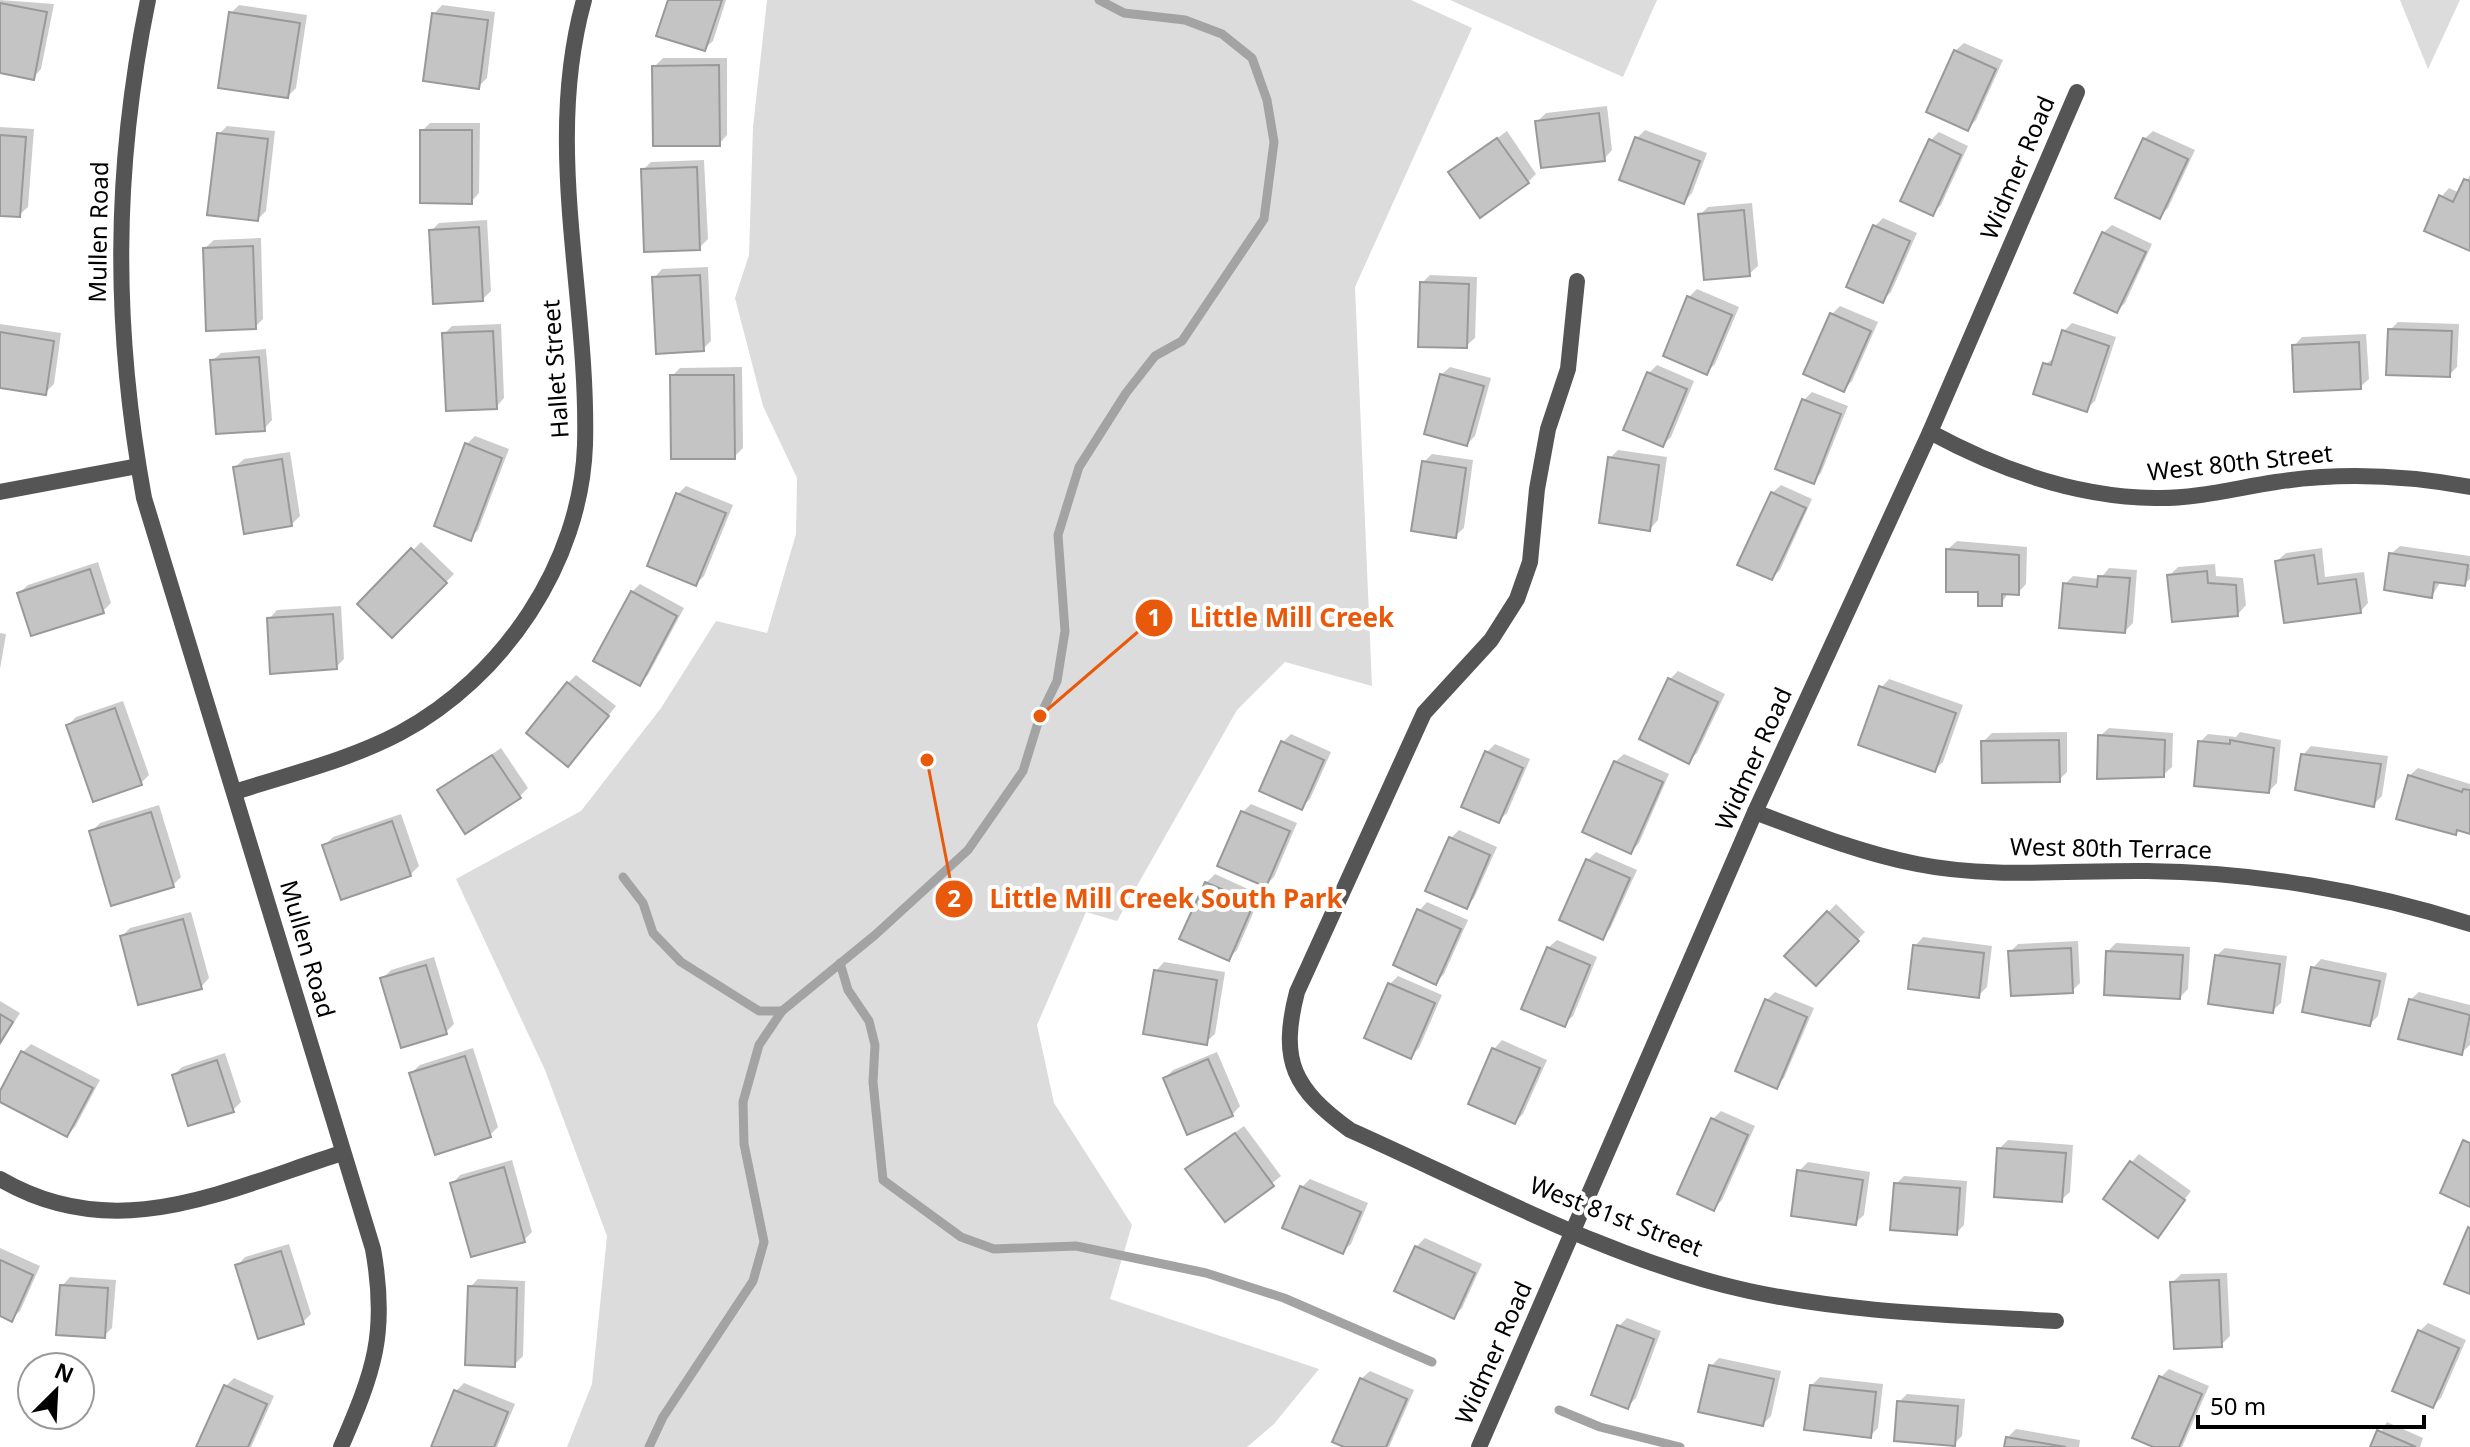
<svg xmlns="http://www.w3.org/2000/svg" width="2470" height="1447" viewBox="0 0 2470 1447" font-family="'Noto Sans',sans-serif">
	<rect width="100%" height="100%" fill="#fff"/>
	<g fill="#dcdcdc">
		<path d="M767 0H1411L1472 28 1355 287 1372 686 1285 662 1237 710 1117 921 1086 912 1037 1025 1054 1103 1132 1225 1110 1299 1319 1369 1274 1424 1247 1447H567L592 1384 607 1236 545 1070 456 879 581 811 661 708 716 621 767 633 796 534 797 478 763 406 735 298 749 255 753 127Z"/>
		<path d="M1450 0H1657L1623 77Z"/>
		<path d="M2400 0H2460L2428 69Z"/>
	</g>
	<g fill="#0003">
		<path d="M0 0 54 4 41 69 33 78 0 71Z"/>
		<path d="M670 0H726L713 41 704 49Z"/>
		<path d="M239 5 307 15 296 88 288 96 231 13Z"/>
		<path d="M442 5 495 12 487 78 478 87 434 14Z"/>
		<path d="M1964 43 2003 60 1976 120 1968 128 1955 51Z"/>
		<path d="M663 58H727V135L719 144 654 67Z"/>
		<path d="M1607 106 1612 150 1604 159 1537 122 1546 113Z"/>
		<path d="M430 123H480L479 193 471 202 422 131Z"/>
		<path d="M227 126 275 131 266 211 258 219 219 134Z"/>
		<path d="M0 127 34 129 28 207 19 215 0 214Z"/>
		<path d="M1645 130 1707 153 1692 193 1684 202 1637 138Z"/>
		<path d="M1507 131 1536 174 1528 182 1451 172Z"/>
		<path d="M2153 131 2195 150 2168 208 2160 216 2144 139Z"/>
		<path d="M1939 132 1968 146 1941 205 1933 213 1931 140Z"/>
		<path d="M704 160 708 239 699 248 643 170 651 162Z"/>
		<path d="M2470 175V249L2441 197 2449 188 2460 193Z"/>
		<path d="M1752 203 1758 266 1749 274 1700 215 1708 207Z"/>
		<path d="M1883 218 1917 233 1891 292 1882 301 1875 226Z"/>
		<path d="M487 220 491 291 483 299 431 231 439 223Z"/>
		<path d="M2112 225 2152 244 2125 303 2117 311 2103 233Z"/>
		<path d="M261 238 263 319 255 327 205 248 214 240Z"/>
		<path d="M708 267 711 341 703 349 654 278 662 269Z"/>
		<path d="M1430 275 1477 277 1475 338 1466 346 1422 283Z"/>
		<path d="M1697 289 1739 307 1715 364 1707 372 1689 297Z"/>
		<path d="M1840 306 1878 322 1852 381 1844 389 1806 373 1832 314Z"/>
		<path d="M2398 322 2459 324 2457 367 2449 375 2390 330Z"/>
		<path d="M2072 323 2116 337 2095 401 2086 409 2045 364 2056 357 2064 331Z"/>
		<path d="M0 324 61 333 54 384 45 393 0 386Z"/>
		<path d="M501 324 504 398 496 407 444 334 452 326Z"/>
		<path d="M2366 334 2369 379 2360 387 2294 346 2302 337Z"/>
		<path d="M266 349 272 420 264 429 212 361 221 353Z"/>
		<path d="M1657 365 1694 381 1671 437 1663 445 1648 374Z"/>
		<path d="M742 367 743 448 734 457 672 376 680 368Z"/>
		<path d="M1450 367 1491 378 1475 436 1467 444 1441 375Z"/>
		<path d="M1812 392 1848 406 1821 473 1813 482 1804 400Z"/>
		<path d="M475 436 509 449 478 530 470 538 467 444Z"/>
		<path d="M1618 450 1667 457 1658 520 1650 529 1610 458Z"/>
		<path d="M290 452 300 516 291 525 235 467 244 459Z"/>
		<path d="M1432 454 1473 460 1464 528 1455 536 1424 462Z"/>
		<path d="M1781 485 1812 499 1780 570 1772 578V493Z"/>
		<path d="M686 486 733 505 704 576 696 584 678 494Z"/>
		<path d="M1957 541 2027 547 2026 584 2018 593 2009 592 2001 604 1980 590 1948 549Z"/>
		<path d="M421 542 454 574 392 636 360 604Z"/>
		<path d="M2400 546 2470 556V579L2464 584 2441 581 2432 596 2391 554Z"/>
		<path d="M2322 548 2325 577 2364 572 2368 603 2360 612 2277 561 2286 553Z"/>
		<path d="M98 562 111 603 103 611 19 593 28 585Z"/>
		<path d="M2215 564 2216 576 2243 578 2246 605 2238 614 2169 576 2178 567Z"/>
		<path d="M2109 568 2137 570 2133 623 2125 631 2065 584 2073 576 2100 579Z"/>
		<path d="M640 584 684 608 648 675 640 683 632 592Z"/>
		<path d="M341 606 344 659 336 667 269 619 277 610Z"/>
		<path d="M0 633 6 634 0 669Z"/>
		<path d="M1678 671 1725 694 1697 753 1688 761 1670 679Z"/>
		<path d="M576 675 616 706 576 756 568 683Z"/>
		<path d="M1889 679 1963 705 1943 762 1934 770 1881 688Z"/>
		<path d="M123 701 149 775 141 783 68 725 76 717Z"/>
		<path d="M2109 728 2173 733 2172 767 2163 775 2100 736Z"/>
		<path d="M2067 732V772L2059 780 1983 742 1992 733Z"/>
		<path d="M2240 732 2281 740 2277 783 2269 791 2200 742 2208 734 2236 737Z"/>
		<path d="M1291 734 1331 752 1310 799 1302 807 1283 742Z"/>
		<path d="M1495 744 1530 759 1507 813 1498 821 1487 752Z"/>
		<path d="M2311 746 2388 756 2382 796 2374 804 2303 755Z"/>
		<path d="M501 748 528 788 519 797 439 791Z"/>
		<path d="M1624 754 1669 774 1639 843 1631 852 1615 762Z"/>
		<path d="M2418 768 2470 784V832L2459 829 2455 833 2409 776Z"/>
		<path d="M1251 804 1297 823 1274 877 1266 885 1243 812Z"/>
		<path d="M159 805 181 877 173 885 91 832 100 823Z"/>
		<path d="M401 814 419 866 410 875 324 846 333 837Z"/>
		<path d="M1459 830 1497 847 1474 898 1466 906 1451 838Z"/>
		<path d="M1596 852 1637 870 1610 929 1602 937 1588 860Z"/>
		<path d="M1215 874 1261 895 1237 950 1229 958 1206 883Z"/>
		<path d="M1427 902 1468 920 1444 974 1436 982 1419 911Z"/>
		<path d="M1836 904 1865 932 1816 984 1787 956Z"/>
		<path d="M191 912 209 978 201 987 122 936 130 928Z"/>
		<path d="M1923 937 1992 946 1987 987 1978 996 1915 946Z"/>
		<path d="M1557 940 1597 957 1573 1016 1564 1024 1548 948Z"/>
		<path d="M2078 941 2080 983 2072 991 2010 952 2018 944Z"/>
		<path d="M2116 943 2190 947 2188 989 2180 997 2108 951Z"/>
		<path d="M2225 948 2287 956 2281 1003 2272 1011 2216 956Z"/>
		<path d="M434 957 454 1024 446 1032 383 978 391 970Z"/>
		<path d="M2321 959 2387 973 2378 1016 2370 1024 2313 968Z"/>
		<path d="M1164 962 1225 972 1215 1034 1206 1042 1156 971Z"/>
		<path d="M1398 976 1442 995 1419 1048 1411 1056 1390 984Z"/>
		<path d="M1775 992 1814 1008 1784 1078 1776 1086 1767 1000Z"/>
		<path d="M2419 992 2470 1005V1045L2461 1053 2410 1000Z"/>
		<path d="M0 1001 20 1013 0 1045Z"/>
		<path d="M1502 1040 1547 1060 1523 1114 1515 1122 1471 1103 1494 1049Z"/>
		<path d="M31 1044 100 1080 75 1127 67 1135 0 1100 23 1052Z"/>
		<path d="M473 1048 498 1127 490 1135 411 1073 420 1065Z"/>
		<path d="M1217 1052 1240 1106 1232 1115 1165 1078 1173 1070Z"/>
		<path d="M225 1053 241 1102 233 1110 174 1075 182 1067Z"/>
		<path d="M1721 1111 1755 1126 1722 1200 1714 1208 1712 1120Z"/>
		<path d="M1244 1126 1281 1176 1225 1220 1196 1161Z"/>
		<path d="M2008 1140 2073 1145 2070 1192 2061 1200 1999 1149Z"/>
		<path d="M2139 1154 2191 1191 2158 1235 2131 1163Z"/>
		<path d="M512 1160 532 1232 524 1240 452 1184 460 1175Z"/>
		<path d="M1808 1162 1870 1172 1864 1215 1855 1223 1799 1171Z"/>
		<path d="M1904 1176 1967 1181 1964 1225 1956 1233 1896 1184Z"/>
		<path d="M1310 1179 1368 1203 1351 1244 1342 1252 1302 1187Z"/>
		<path d="M1425 1238 1482 1264 1462 1308 1454 1316 1416 1247Z"/>
		<path d="M289 1244 311 1314 303 1322 237 1266 245 1257Z"/>
		<path d="M0 1248 40 1266 20 1311 11 1319 0 1314Z"/>
		<path d="M2227 1273 2230 1336 2221 1345 2172 1283 2181 1274Z"/>
		<path d="M70 1277 116 1280 112 1328 104 1336 62 1286Z"/>
		<path d="M478 1279 525 1281 523 1356 514 1365 470 1287Z"/>
		<path d="M1627 1318 1661 1331 1636 1398 1628 1406 1619 1326Z"/>
		<path d="M2428 1323 2466 1340 2441 1398 2433 1406 2420 1331Z"/>
		<path d="M1719 1358 1781 1371 1771 1416 1763 1424 1711 1366Z"/>
		<path d="M2169 1369 2209 1386 2182 1447H2158L2161 1377Z"/>
		<path d="M1370 1371 1414 1390 1389 1447H1349L1361 1379Z"/>
		<path d="M1820 1377 1883 1384 1878 1428 1870 1436 1811 1386Z"/>
		<path d="M234 1378 274 1396 251 1447H198L226 1386Z"/>
		<path d="M464 1383 515 1404 497 1447H433L456 1391Z"/>
		<path d="M1907 1394 1965 1399 1962 1436 1954 1444 1899 1402Z"/>
		<path d="M2387 1422 2423 1438 2420 1447H2372Z"/>
		<path d="M2016 1429 2080 1440 2079 1447H2006L2007 1438Z"/>
	</g>
	<g fill="none" stroke-linecap="round" stroke-linejoin="round">
		<g stroke="#a3a3a3" stroke-width="9">
			<path d="M623 877 643 903 653 933 681 962 759 1011H782"/>
			<path d="M840 963 848 990 869 1021 875 1045 873 1082 883 1180 961 1237 994 1249 1076 1246 1206 1273 1284 1298 1432 1362"/>
			<path d="M1559 1410 1600 1427 1680 1447"/>
			<path d="M649 1447 663 1417 753 1281 764 1242 744 1144 743 1102 759 1045 782 1011 875 935 968 850 1023 771 1040 716 1057 681 1065 631 1058 535 1079 467 1126 393 1155 356 1182 341 1264 219 1274 142 1267 100 1252 58 1222 34 1185 20 1124 13 1099 0"/>
		</g>
	</g>
	<g fill="#c4c4c4" stroke="#999" stroke-width="2">
		<path d="M668 0H722L705 51 656 36Z"/>
		<path d="M0 3 47 12 34 80 0 73Z"/>
		<path d="M229 12 300 23 288 98 218 88Z"/>
		<path d="M432 13 488 20 479 89 423 81Z"/>
		<path d="M1954 50 1996 69 1968 131 1926 112Z"/>
		<path d="M719 65 720 146H653L652 66Z"/>
		<path d="M1599 113 1605 161 1541 168 1535 121Z"/>
		<path d="M420 130H472V204L420 203Z"/>
		<path d="M217 133 268 139 258 221 207 215Z"/>
		<path d="M0 135 26 137 20 217 0 216Z"/>
		<path d="M1635 137 1700 161 1684 204 1619 180Z"/>
		<path d="M1497 138 1529 183 1480 218 1448 172Z"/>
		<path d="M2143 138 2188 159 2160 219 2115 198Z"/>
		<path d="M1929 139 1961 155 1933 216 1900 201Z"/>
		<path d="M697 167 700 250 644 252 641 169Z"/>
		<path d="M2464 179 2470 181V251L2424 231 2439 195 2453 202Z"/>
		<path d="M1744 210 1750 276 1704 280 1698 214Z"/>
		<path d="M1873 225 1910 241 1883 303 1846 287Z"/>
		<path d="M479 227 483 301 433 304 429 230Z"/>
		<path d="M2102 232 2146 252 2117 313 2074 293Z"/>
		<path d="M253 246 256 329 206 331 203 248Z"/>
		<path d="M700 275 704 351 656 354 652 277Z"/>
		<path d="M1420 282 1469 284 1467 348 1418 347Z"/>
		<path d="M1687 296 1732 315 1707 375 1663 356Z"/>
		<path d="M1830 313 1871 331 1844 392 1803 374Z"/>
		<path d="M2388 329 2452 331 2450 377 2386 375Z"/>
		<path d="M2062 330 2109 346 2087 412 2033 394 2043 363 2051 365Z"/>
		<path d="M493 331 497 409 446 411 442 333Z"/>
		<path d="M0 332 54 341 46 395 0 388Z"/>
		<path d="M2359 342 2361 389 2294 392 2292 345Z"/>
		<path d="M259 357 265 431 216 434 210 360Z"/>
		<path d="M1647 372 1687 389 1663 447 1623 430Z"/>
		<path d="M1440 374 1484 386 1467 446 1424 434Z"/>
		<path d="M670 375H734L735 459H671Z"/>
		<path d="M1802 399 1841 414 1814 484 1775 469Z"/>
		<path d="M465 443 502 458 471 541 434 526Z"/>
		<path d="M1608 457 1659 465 1650 531 1599 523Z"/>
		<path d="M282 459 292 526 244 534 233 467Z"/>
		<path d="M1422 461 1466 468 1456 538 1411 531Z"/>
		<path d="M1771 492 1806 508 1772 580 1737 565Z"/>
		<path d="M676 493 726 513 696 586 647 566Z"/>
		<path d="M411 548 447 583 392 638 357 604Z"/>
		<path d="M1946 549 2019 555V595L2002 594V606H1978V592H1946Z"/>
		<path d="M2389 553 2468 565 2465 586 2434 582 2432 598 2384 590Z"/>
		<path d="M2314 555 2318 584 2356 579 2361 613 2284 623 2275 561Z"/>
		<path d="M90 569 104 613 31 636 17 593Z"/>
		<path d="M2207 571 2208 583 2236 585 2238 616 2172 622 2167 575Z"/>
		<path d="M2098 576 2130 578 2125 633 2059 628 2063 583 2097 587Z"/>
		<path d="M631 591 677 616 640 686 593 661Z"/>
		<path d="M333 614 337 669 270 674 267 618Z"/>
		<path d="M1668 678 1718 702 1689 764 1639 739Z"/>
		<path d="M567 682 609 716 568 767 526 733Z"/>
		<path d="M1879 686 1956 713 1935 772 1858 745Z"/>
		<path d="M115 708 142 785 93 802 66 725Z"/>
		<path d="M2098 735 2165 740 2164 777 2097 779Z"/>
		<path d="M2059 740 2060 782 1982 783 1981 741Z"/>
		<path d="M2230 740 2274 748 2269 793 2194 786 2198 741 2230 744Z"/>
		<path d="M1281 741 1324 760 1302 810 1259 791Z"/>
		<path d="M1485 751 1523 768 1499 823 1461 807Z"/>
		<path d="M2301 754 2381 764 2374 807 2295 790Z"/>
		<path d="M492 755 521 798 465 834 437 790Z"/>
		<path d="M1614 761 1663 782 1631 854 1582 832Z"/>
		<path d="M2408 775 2462 792 2463 789 2470 790V834L2457 830 2456 835 2396 819Z"/>
		<path d="M1241 811 1290 831 1266 887 1217 866Z"/>
		<path d="M151 812 174 887 111 906 89 831Z"/>
		<path d="M392 821 411 876 341 900 322 845Z"/>
		<path d="M1449 837 1490 855 1467 909 1425 891Z"/>
		<path d="M1586 859 1630 878 1603 940 1559 920Z"/>
		<path d="M1205 882 1254 903 1229 961 1179 939Z"/>
		<path d="M1417 909 1461 929 1436 985 1393 965Z"/>
		<path d="M1827 911 1859 941 1816 986 1784 956Z"/>
		<path d="M183 919 202 989 138 1005 120 936Z"/>
		<path d="M1913 945 1984 953 1979 998 1908 989Z"/>
		<path d="M1547 947 1590 965 1565 1027 1521 1009Z"/>
		<path d="M2071 948 2073 993 2011 996 2008 951Z"/>
		<path d="M2106 951 2183 955 2180 999 2104 995Z"/>
		<path d="M2215 955 2280 964 2273 1013 2208 1004Z"/>
		<path d="M426 965 447 1034 401 1048 380 978Z"/>
		<path d="M2311 967 2380 981 2370 1026 2302 1012Z"/>
		<path d="M1154 970 1217 980 1207 1045 1143 1034Z"/>
		<path d="M1388 983 1435 1003 1411 1059 1364 1038Z"/>
		<path d="M1765 999 1807 1017 1777 1089 1735 1071Z"/>
		<path d="M2409 999 2470 1015 2462 1055 2398 1039Z"/>
		<path d="M0 1014 13 1022 0 1043Z"/>
		<path d="M1492 1048 1540 1068 1515 1124 1468 1104Z"/>
		<path d="M21 1051 93 1088 67 1137 0 1102V1091Z"/>
		<path d="M465 1056 491 1137 435 1155 409 1073Z"/>
		<path d="M1208 1059 1233 1116 1187 1135 1163 1078Z"/>
		<path d="M217 1060 234 1112 188 1126 172 1075Z"/>
		<path d="M1711 1118 1748 1135 1714 1211 1677 1194Z"/>
		<path d="M1235 1133 1274 1186 1225 1222 1185 1169Z"/>
		<path d="M2463 1140 2470 1143V1207L2440 1193Z"/>
		<path d="M1997 1148 2066 1153 2062 1202 1994 1197Z"/>
		<path d="M2130 1161 2185 1200 2158 1238 2103 1199Z"/>
		<path d="M504 1167 525 1242 471 1257 450 1183Z"/>
		<path d="M1797 1170 1863 1180 1856 1225 1791 1216Z"/>
		<path d="M1894 1183 1960 1188 1957 1235 1890 1230Z"/>
		<path d="M1300 1186 1361 1212 1343 1254 1282 1228Z"/>
		<path d="M2468 1227 2470 1228V1294L2444 1284Z"/>
		<path d="M1415 1246 1475 1273 1454 1319 1394 1291Z"/>
		<path d="M281 1251 304 1324 258 1339 235 1265Z"/>
		<path d="M0 1260 33 1275 12 1322 0 1316Z"/>
		<path d="M2219 1280 2222 1347 2174 1349 2170 1282Z"/>
		<path d="M60 1285 108 1288 105 1338 56 1335Z"/>
		<path d="M468 1286 517 1288 515 1367 465 1365Z"/>
		<path d="M1617 1325 1654 1339 1628 1409 1591 1395Z"/>
		<path d="M2418 1330 2459 1348 2433 1408 2392 1391Z"/>
		<path d="M1709 1365 1774 1379 1763 1426 1698 1412Z"/>
		<path d="M2159 1376 2202 1394 2179 1447H2153L2132 1438Z"/>
		<path d="M1360 1378 1407 1399 1386 1447H1344L1332 1442Z"/>
		<path d="M224 1385 267 1404 248 1447H196Z"/>
		<path d="M1810 1385 1876 1392 1871 1438 1804 1430Z"/>
		<path d="M454 1390 508 1412 494 1447H431Z"/>
		<path d="M1897 1401 1958 1406 1955 1446 1894 1441Z"/>
		<path d="M2377 1430 2416 1447H2370Z"/>
		<path d="M2006 1437 2066 1447H2004Z"/>
	</g>
	<g fill="none" stroke-linecap="round" stroke-linejoin="round">
		<g stroke="#555" stroke-width="16">
			<path d="M148 0C113 170 113 328 144 498L373 1249C388 1333 374 1371 341 1447"/>
			<path d="M1577 281 1568 369 1548 429 1537 489 1530 562 1517 599 1491 640 1424 713 1297 992C1279 1062 1294 1089 1350 1130 1476 1186 1615 1262 1749 1291 1851 1313 1953 1315 2056 1321"/>
			<path d="M1930 432C2000 470 2075 497 2155 498 2196 499 2236 488 2276 482 2341 472 2405 475 2470 487"/>
			<path d="M0 492 138 466"/>
			<path d="M235 792C290 774 349 760 400 733 503 678 581 563 585 445 589 296 543 147 584 0"/>
			<path d="M1755 812C1808 832 1861 853 1917 864 1991 879 2072 870 2147 871 2255 872 2367 891 2470 924"/>
			<path d="M0 1179C116 1247 225 1190 342 1153"/>
			<path d="M1479 1447 1755 812 1930 432 2077 92"/>
		</g>
	</g>
	<g text-anchor="middle" stroke-width="8" stroke-linejoin="round" paint-order="stroke">
		<g font-size="24" fill="#000" stroke="#fff">
			<text transform="translate(2018 168) rotate(-67)" y="8">Widmer Road</text>
			<text transform="translate(99 232) rotate(-89)" y="8">Mullen Road</text>
			<text transform="translate(556 369) rotate(-94)" y="8">Hallet Street</text>
			<text transform="translate(2240 463) rotate(-6)" y="8">West 80th Street</text>
			<text transform="translate(1754 759) rotate(-66)" y="8">Widmer Road</text>
			<text transform="translate(2111 849) rotate(1)" y="8">West 80th Terrace</text>
			<text transform="translate(307 949) rotate(74)" y="8">Mullen Road</text>
			<text transform="translate(1616 1217) rotate(21)" y="8">West 81st Street</text>
			<text transform="translate(1494 1353) rotate(-66)" y="8">Widmer Road</text>
		</g>
	</g>
	<path fill="none" stroke="#e8590c" stroke-width="3" d="M1040 716L1154 618M927 760L954 899"/>
	<g fill="#e8590c" stroke="#fff" stroke-width="3">
		<circle cx="1040" cy="716" r="8"/>
		<circle cx="927" cy="760" r="8"/>
		<circle cx="1154" cy="618" r="20"/>
		<circle cx="954" cy="899" r="20"/>
	</g>
	<g font-size="24" text-anchor="middle" font-weight="bold" fill="#fff">
		<text x="1154" y="626">1</text>
		<text x="954" y="907">2</text>
	</g>
	<g font-size="26" text-anchor="middle" font-weight="bold" fill="#e8590c" stroke="#fff" stroke-width="8" stroke-linejoin="round" paint-order="stroke">
		<text x="1292" y="627">Little Mill Creek</text>
		<text x="1166" y="908">Little Mill Creek South Park</text>
	</g>
	<g transform="translate(56 1391) rotate(24)"><circle r="38" fill="#ffffff" stroke="#999999" stroke-width="2"/>
	<path d="M0-6L14 30L0 20L-14 30Z" fill="#000000"/>
	<text y="-12" font-size="22" font-weight="bold" text-anchor="middle" fill="#000000">N</text>
	</g>
	<path d="M2198 1415v12h226v-12" fill="none" stroke="#000000" stroke-width="4"/>
	<text x="2210" y="1415" font-size="24" fill="#000000" stroke="#ffffff" stroke-width="6" paint-order="stroke">50 m</text>
</svg>
